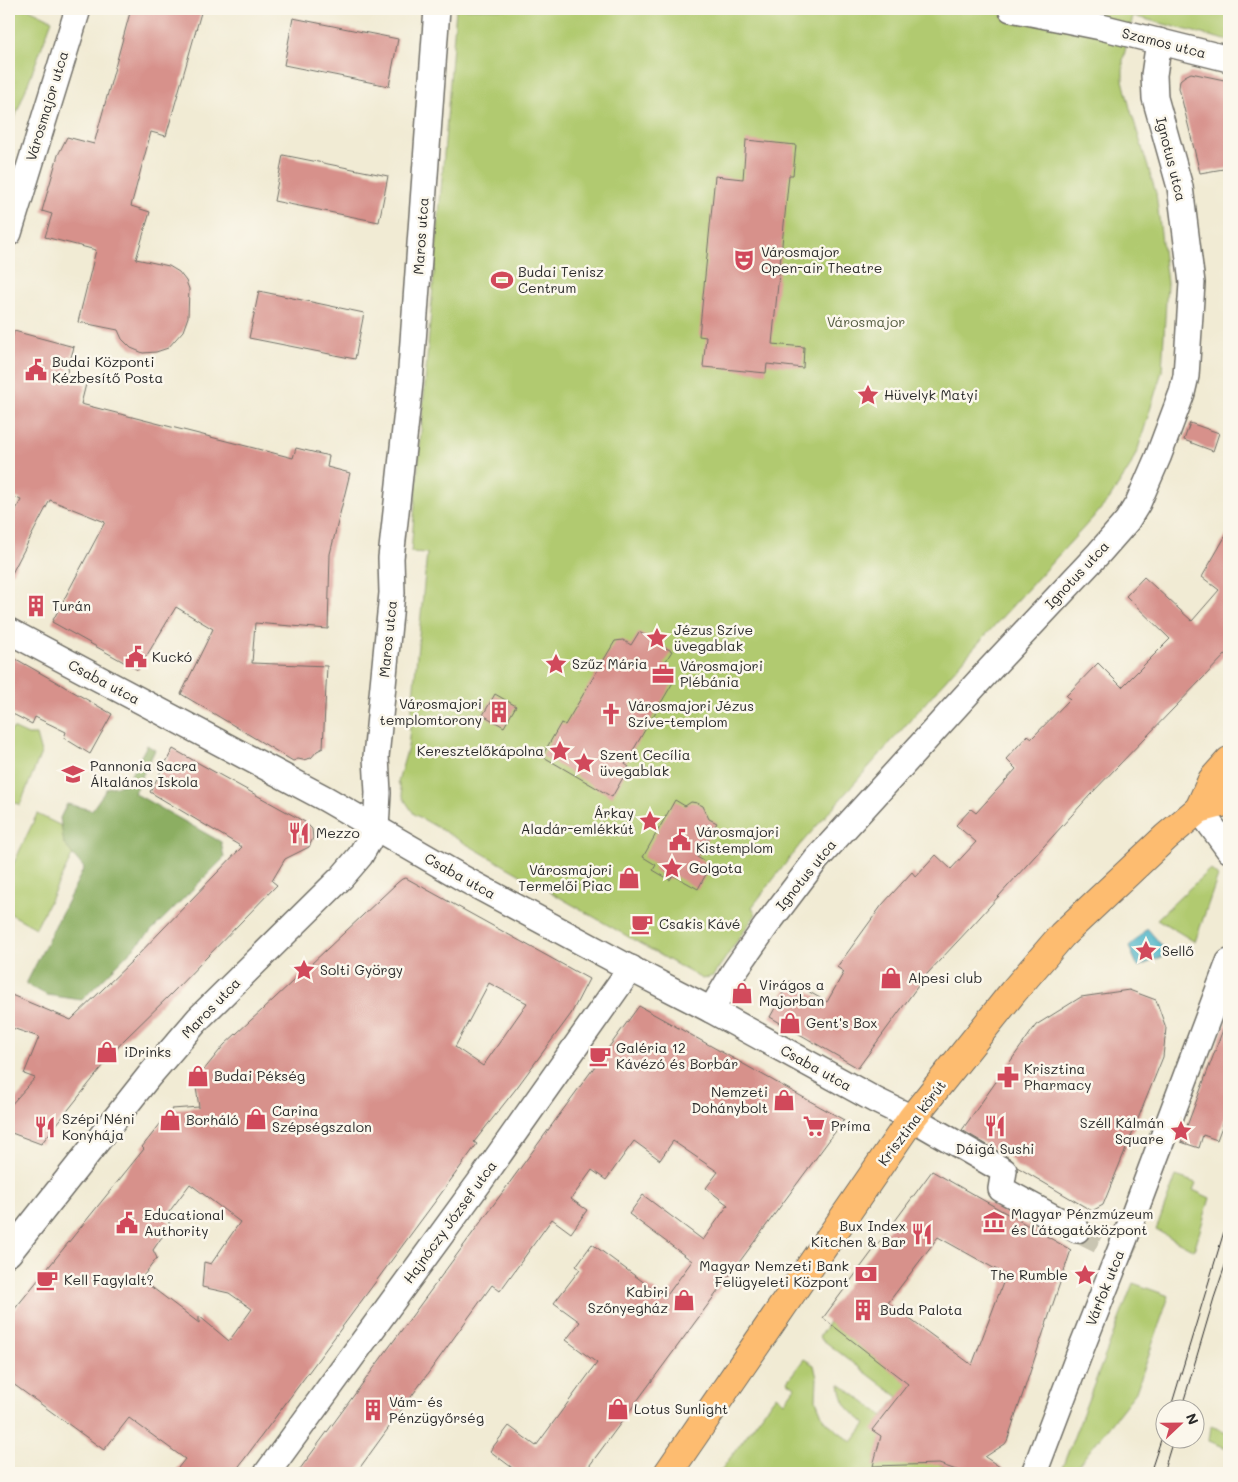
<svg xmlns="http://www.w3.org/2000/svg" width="1238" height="1482" viewBox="0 0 1238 1482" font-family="Mali,sans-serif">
	<rect width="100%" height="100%" fill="#fbf7ec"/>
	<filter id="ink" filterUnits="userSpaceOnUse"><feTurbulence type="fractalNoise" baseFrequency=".02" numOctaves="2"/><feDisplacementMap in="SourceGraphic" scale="10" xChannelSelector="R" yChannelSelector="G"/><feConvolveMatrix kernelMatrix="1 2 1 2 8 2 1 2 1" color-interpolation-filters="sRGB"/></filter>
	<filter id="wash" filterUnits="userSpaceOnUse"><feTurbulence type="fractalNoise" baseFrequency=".0096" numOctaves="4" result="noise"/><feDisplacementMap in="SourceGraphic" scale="20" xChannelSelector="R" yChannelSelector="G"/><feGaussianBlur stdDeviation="1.12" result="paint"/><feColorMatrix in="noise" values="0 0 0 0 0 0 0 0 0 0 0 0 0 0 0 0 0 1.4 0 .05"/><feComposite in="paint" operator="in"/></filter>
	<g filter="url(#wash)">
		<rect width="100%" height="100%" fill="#f1ebd4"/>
		<g fill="#b1ca6f" stroke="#6e7a4d">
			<path d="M9 9H29L52 20 11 128 9 127Z"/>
			<path d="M456 9H1229V41L1133 16 1123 60V80L1130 108 1156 193 1167 283 1162 371 1138 449 1130 467 1108 501 973 649 799 846 752 907 756 914 713 976 702 979 414 814 404 799 398 782 408 747 427 553 411 552Z"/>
			<path d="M13 728 28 735H36L41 753 20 805 9 800V734Z"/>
			<path d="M37 814 82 836 36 928 9 913V873Z"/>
			<path d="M1210 869 1218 876 1195 942 1157 919Z"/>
			<path d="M1176 1176 1196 1183 1193 1190 1210 1198 1194 1250 1156 1230Z"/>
			<path d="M1133 1283 1169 1296 1136 1392 1072 1473H1060Z"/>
			<path d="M829 1322 958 1422 939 1464 965 1473H719L776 1395 784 1402 795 1387 787 1381 804 1359 814 1365 817 1378 816 1400 824 1420 852 1442 866 1424C849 1409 843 1407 840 1384L883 1416 898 1397 819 1337Z"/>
			<path d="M1211 1426 1229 1433V1449L1209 1441Z"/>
		</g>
		<path fill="#8cae62" stroke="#5c6c46" d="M147 745 155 750 134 793 221 842 224 858 82 1000 47 995 26 984 84 868 64 844 60 818 67 804 92 810 107 788 126 784Z"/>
		<path fill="#49b2c7" stroke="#3a6e79" d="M1147 928 1169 954 1138 967 1129 947Z"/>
		<g id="blocks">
			<g fill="#d7918b" fill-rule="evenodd">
				<path d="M131 9H202L166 136 151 132 131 206 150 212 136 259 169 266 179 272 186 281 189 289 188 317 183 331 168 348 156 352 143 353 131 348 122 339 118 330 78 322 96 250 45 237 52 214 42 211 58 155 67 137 94 144Z"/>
				<path d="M293 18 398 39 389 86 284 65Z"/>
				<path d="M1191 73 1229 81V168L1200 173 1179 88 1180 80 1185 76Z"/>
				<path d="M746 140 796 145 793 175H789L772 344 804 347 803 368 767 364 766 373 703 367 706 337 699 336 715 176 743 179Z"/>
				<path d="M283 155 388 176 379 222 274 201Z"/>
				<path d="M259 291 364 313 355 359 249 338Z"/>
				<path d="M14 331 74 347 65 379 86 384 81 404 293 458 296 448 329 456 327 467 350 473 330 554 328 629 255 623 252 663 327 666 323 748 317 751 311 758 303 760 298 759 293 761 181 694 213 629 176 607 138 670 52 622 105 522 50 500 9 579V523L21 500 9 495V350Z"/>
				<path d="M1190 423 1219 433 1213 451 1184 440Z"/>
				<path d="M1229 530V651L1090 795 971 927 926 975 858 1068 770 1017 790 981 827 1002 844 972 837 967 882 905 912 872 916 877 936 855 951 869 976 842 956 825 971 809 976 813 1016 769 1006 759 1028 735 1032 738 1070 699 1066 696 1098 663 1122 687 1170 639 1126 596 1144 577 1192 621 1219 590 1202 577Z"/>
				<path d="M639 632 646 636H655L660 638 664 647 672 651 664 664 671 668 675 679 625 764 629 767 612 797 542 756 561 723 565 725 615 641 623 640 631 645Z"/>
				<path d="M9 655 112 714 90 754 64 738 66 732 35 717 32 724 9 712Z"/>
				<path d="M495 694 516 706 504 727 483 715Z"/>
				<path d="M173 749 305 822 312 829 313 838 309 847 285 859 272 881 277 885 172 993 123 1041 41 1144 9 1132V1107L35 1078 24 1074 39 1037 9 1027V994L71 1020 135 958 242 847 150 792Z"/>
				<path d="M675 800 685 806 691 802 697 803 703 806 709 819 717 823 697 857 711 865 698 889 673 875 670 880 653 870 656 865 643 857Z"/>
				<path d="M406 878 589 979 571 1014 515 1090 474 1142 477 1144 437 1199 234 1473H174L185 1459 129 1418 104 1450 9 1381V1316L144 1149 142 1147 172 1109 199 1107 195 1081 224 1045 275 998 397 883 402 879ZM489 983 527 1003 483 1066 455 1047ZM190 1184 240 1222 211 1264 204 1262 202 1287 229 1293 252 1309 229 1341 199 1316V1323L141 1279 157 1258 153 1250 170 1225 166 1216Z"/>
				<path d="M1129 990 1156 1000 1166 1028 1163 1057 1103 1205 1092 1211 1017 1167 1011 1159 962 1130 1036 1025 1081 997Z"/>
				<path d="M639 1006 844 1120 584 1473H519L490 1451 509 1426 536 1446 597 1363 566 1340 580 1322 554 1303 580 1269 576 1266 592 1244 665 1298 692 1261 629 1214 643 1195 703 1240 728 1205 706 1188 718 1172 673 1141 660 1160 634 1141 606 1180 592 1170 571 1199 587 1210 571 1233 552 1219 500 1291 492 1285 356 1473H297Z"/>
				<path d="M1227 1019H1229V1107L1217 1140 1203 1135 1199 1148 1181 1142Z"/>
				<path d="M932 1171 1071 1250 1007 1441 1005 1444 985 1457 1009 1473H965L939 1464 873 1466 881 1436 872 1430 908 1384 823 1318ZM938 1237 1006 1275 972 1365 888 1303Z"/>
			</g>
		</g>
	</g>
	<g filter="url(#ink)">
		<use href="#blocks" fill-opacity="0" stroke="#706e66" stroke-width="1"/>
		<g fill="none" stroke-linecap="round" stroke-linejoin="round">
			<path stroke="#c9c5b2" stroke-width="25" stroke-dasharray="25 12" stroke-linecap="butt" d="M1077 1230 1141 1262"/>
			<g stroke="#706e66" stroke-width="28">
				<g id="minor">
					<path d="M1011 9 1101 27 1229 59"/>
					<path d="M9 233 78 9"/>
					<path d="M9 631 326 799 466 880 639 973 711 1010 875 1100 912 1118 1004 1171 1001 1189 1077 1230"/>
					<path d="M1199 809 1229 850"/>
					<path d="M711 1010 735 970 766 926 816 860 990 669 1099 553 1127 521 1138 503 1158 457 1182 393 1186 376 1192 283 1180 187 1155 98 1154 75 1159 41"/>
					<path d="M9 1253 149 1076 199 1018 342 877 360 856 376 828 378 793 376 757 392 593 391 558 410 383 437 9"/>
					<path d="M267 1473 479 1183 631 968"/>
					<path d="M1034 1473 1083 1344 1125 1238 1229 962"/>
				</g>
			</g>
			<g stroke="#706e66" stroke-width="30">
				<g id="major">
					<path d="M1199 809 1212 780 1229 761"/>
					<path d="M668 1473 912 1118 1013 992 1062 935 1166 837 1199 809 1229 801"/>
				</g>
			</g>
			<use href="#minor" stroke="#fff" stroke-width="25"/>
			<use href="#major" stroke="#fdbc70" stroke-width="28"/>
			<g stroke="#2b2b2b" stroke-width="1">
				<path d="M1170 1410 1229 1215"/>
				<path d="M1181 1410 1214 1298 1229 1254"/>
				<path d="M1150 1473 1166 1425"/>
				<path d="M1163 1473 1173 1440"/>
			</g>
		</g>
	</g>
	<defs>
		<g id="theatre-bare" transform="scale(1.725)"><path d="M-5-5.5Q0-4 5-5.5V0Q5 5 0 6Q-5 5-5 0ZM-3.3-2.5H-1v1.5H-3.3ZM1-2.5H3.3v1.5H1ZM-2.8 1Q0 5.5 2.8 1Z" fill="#d1495b" stroke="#fbf7ec" stroke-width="2.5" paint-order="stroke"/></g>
		<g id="stadium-bare" transform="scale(1.725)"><path d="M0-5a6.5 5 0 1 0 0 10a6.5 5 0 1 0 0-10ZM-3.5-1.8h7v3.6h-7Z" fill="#d1495b" stroke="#fbf7ec" stroke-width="2.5" paint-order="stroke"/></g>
		<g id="civic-bare" transform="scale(1.725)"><path d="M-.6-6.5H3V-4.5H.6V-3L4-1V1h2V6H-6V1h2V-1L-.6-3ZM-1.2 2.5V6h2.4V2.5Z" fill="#d1495b" stroke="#fbf7ec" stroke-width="2.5" paint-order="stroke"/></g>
		<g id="sight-bare" transform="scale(1.725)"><path d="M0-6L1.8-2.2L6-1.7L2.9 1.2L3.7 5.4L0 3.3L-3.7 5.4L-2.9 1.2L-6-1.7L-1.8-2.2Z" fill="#d1495b" stroke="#fbf7ec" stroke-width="2.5" paint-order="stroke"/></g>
		<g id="building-bare" transform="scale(1.725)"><path d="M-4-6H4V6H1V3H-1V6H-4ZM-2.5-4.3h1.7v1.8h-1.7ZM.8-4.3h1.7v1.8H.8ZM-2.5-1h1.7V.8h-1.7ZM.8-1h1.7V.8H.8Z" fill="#d1495b" stroke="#fbf7ec" stroke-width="2.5" paint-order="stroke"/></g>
		<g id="office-bare" transform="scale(1.725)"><path d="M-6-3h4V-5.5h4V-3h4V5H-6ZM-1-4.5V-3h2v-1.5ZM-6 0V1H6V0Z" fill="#d1495b" stroke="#fbf7ec" stroke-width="2.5" paint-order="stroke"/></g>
		<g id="church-bare" transform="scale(1.725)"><path d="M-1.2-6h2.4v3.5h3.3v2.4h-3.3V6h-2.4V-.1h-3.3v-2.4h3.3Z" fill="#d1495b" stroke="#fbf7ec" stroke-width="2.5" paint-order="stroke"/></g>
		<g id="school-bare" transform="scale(1.725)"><path d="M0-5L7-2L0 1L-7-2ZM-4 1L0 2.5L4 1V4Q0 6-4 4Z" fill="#d1495b" stroke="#fbf7ec" stroke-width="2.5" paint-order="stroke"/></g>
		<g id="restaurant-bare" transform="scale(1.725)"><path d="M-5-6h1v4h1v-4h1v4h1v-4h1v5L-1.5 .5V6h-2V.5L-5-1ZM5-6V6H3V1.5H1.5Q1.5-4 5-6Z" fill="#d1495b" stroke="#fbf7ec" stroke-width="2.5" paint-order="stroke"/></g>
		<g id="shop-bare" transform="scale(1.725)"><path d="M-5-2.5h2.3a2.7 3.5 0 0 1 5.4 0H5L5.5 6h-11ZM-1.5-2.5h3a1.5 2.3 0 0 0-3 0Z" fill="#d1495b" stroke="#fbf7ec" stroke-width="2.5" paint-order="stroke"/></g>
		<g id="cafe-bare" transform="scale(1.725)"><path d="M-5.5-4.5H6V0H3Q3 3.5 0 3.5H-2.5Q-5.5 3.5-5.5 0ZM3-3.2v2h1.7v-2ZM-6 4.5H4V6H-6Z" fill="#d1495b" stroke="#fbf7ec" stroke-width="2.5" paint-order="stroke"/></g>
		<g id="pharmacy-bare" transform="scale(1.725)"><path d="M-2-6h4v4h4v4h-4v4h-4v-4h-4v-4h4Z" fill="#d1495b" stroke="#fbf7ec" stroke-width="2.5" paint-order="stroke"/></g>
		<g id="supermarket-bare" transform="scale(1.725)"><path d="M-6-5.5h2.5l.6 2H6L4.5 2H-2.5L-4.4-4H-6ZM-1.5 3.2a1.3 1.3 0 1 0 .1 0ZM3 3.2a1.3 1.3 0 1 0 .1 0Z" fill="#d1495b" stroke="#fbf7ec" stroke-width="2.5" paint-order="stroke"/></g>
		<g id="museum-bare" transform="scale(1.725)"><path d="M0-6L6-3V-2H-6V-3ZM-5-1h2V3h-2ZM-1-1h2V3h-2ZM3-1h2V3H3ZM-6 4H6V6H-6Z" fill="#d1495b" stroke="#fbf7ec" stroke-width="2.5" paint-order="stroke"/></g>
		<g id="bank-bare" transform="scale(1.725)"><path d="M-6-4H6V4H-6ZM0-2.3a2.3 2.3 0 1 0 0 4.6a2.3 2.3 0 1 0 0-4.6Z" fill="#d1495b" stroke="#fbf7ec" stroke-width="2.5" paint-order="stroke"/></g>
	</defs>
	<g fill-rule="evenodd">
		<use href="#theatre-bare" x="744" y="260"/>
		<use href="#stadium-bare" x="502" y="280"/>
		<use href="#civic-bare" x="36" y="370"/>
		<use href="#sight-bare" x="868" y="395"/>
		<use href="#building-bare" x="36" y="606"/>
		<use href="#sight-bare" x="657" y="638"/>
		<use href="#civic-bare" x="136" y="657"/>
		<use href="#sight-bare" x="556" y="664"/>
		<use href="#office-bare" x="663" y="674"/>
		<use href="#building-bare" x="499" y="712"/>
		<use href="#church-bare" x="611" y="714"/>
		<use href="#sight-bare" x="560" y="751"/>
		<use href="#sight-bare" x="584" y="763"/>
		<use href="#school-bare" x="73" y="774"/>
		<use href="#sight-bare" x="650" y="821"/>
		<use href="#restaurant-bare" x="299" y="833"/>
		<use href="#civic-bare" x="680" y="840"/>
		<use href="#sight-bare" x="672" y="868"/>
		<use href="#shop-bare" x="629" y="878"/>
		<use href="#cafe-bare" x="642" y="924"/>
		<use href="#sight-bare" x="1146" y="951"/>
		<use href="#sight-bare" x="304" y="970"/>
		<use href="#shop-bare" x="891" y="978"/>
		<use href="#shop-bare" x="742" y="993"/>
		<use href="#shop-bare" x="790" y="1023"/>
		<use href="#shop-bare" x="107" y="1052"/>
		<use href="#cafe-bare" x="600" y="1056"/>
		<use href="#shop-bare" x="198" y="1076"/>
		<use href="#pharmacy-bare" x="1008" y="1077"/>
		<use href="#shop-bare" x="784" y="1100"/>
		<use href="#shop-bare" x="256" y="1119"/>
		<use href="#shop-bare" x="170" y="1120"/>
		<use href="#supermarket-bare" x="814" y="1126"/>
		<use href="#restaurant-bare" x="995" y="1126"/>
		<use href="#restaurant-bare" x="45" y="1127"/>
		<use href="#sight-bare" x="1181" y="1131"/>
		<use href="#museum-bare" x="994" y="1222"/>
		<use href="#civic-bare" x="127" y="1223"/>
		<use href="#restaurant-bare" x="922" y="1234"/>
		<use href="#bank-bare" x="866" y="1274"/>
		<use href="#sight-bare" x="1085" y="1275"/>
		<use href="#cafe-bare" x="47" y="1280"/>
		<use href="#shop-bare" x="684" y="1300"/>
		<use href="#building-bare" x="863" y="1310"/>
		<use href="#shop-bare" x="618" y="1409"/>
		<use href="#building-bare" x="373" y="1410"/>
	</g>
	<g text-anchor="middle" stroke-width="5" stroke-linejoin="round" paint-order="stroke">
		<g font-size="14" fill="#2b2b2b" stroke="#fbf7ec">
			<text transform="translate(1164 43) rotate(14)" y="5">Szamos utca</text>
			<text transform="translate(47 106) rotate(-73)" y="5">Városmajor utca</text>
			<text transform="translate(1171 159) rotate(76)" y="5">Ignotus utca</text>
			<text transform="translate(421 236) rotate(-86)" y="5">Maros utca</text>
			<text transform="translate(1077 575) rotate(-47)" y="5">Ignotus utca</text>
			<text transform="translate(388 639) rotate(-84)" y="5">Maros utca</text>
			<text transform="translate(104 682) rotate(28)" y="5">Csaba utca</text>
			<text transform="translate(806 875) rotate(-51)" y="5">Ignotus utca</text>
			<text transform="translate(460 876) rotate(29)" y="5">Csaba utca</text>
			<text transform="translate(211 1008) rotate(-46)" y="5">Maros utca</text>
			<text transform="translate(816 1068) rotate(29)" y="5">Csaba utca</text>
			<text transform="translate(912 1123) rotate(-53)" y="5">Krisztina körút</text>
			<text transform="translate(450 1222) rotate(-54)" y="5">Hajnóczy József utca</text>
			<text transform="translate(1105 1288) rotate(-68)" y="5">Várfok utca</text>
		</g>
		<g font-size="14" fill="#2b2b2b" stroke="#fbf7ec" text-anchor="start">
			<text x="761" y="257">Városmajor<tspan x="761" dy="16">Open-air Theatre</tspan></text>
			<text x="518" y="277">Budai Tenisz<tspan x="518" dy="16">Centrum</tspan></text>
			<text x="52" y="367">Budai Központi<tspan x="52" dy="16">Kézbesítő Posta</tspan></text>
			<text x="884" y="400">Hüvelyk Matyi</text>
			<text x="52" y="611">Turán</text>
			<text x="674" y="635">Jézus Szíve<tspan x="674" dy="16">üvegablak</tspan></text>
			<text x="152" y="662">Kuckó</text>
			<text x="572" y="669">Szűz Mária</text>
			<text x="680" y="671">Városmajori<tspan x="680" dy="16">Plébánia</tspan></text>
			<text x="482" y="709" text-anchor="end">Városmajori<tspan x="482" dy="16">templomtorony</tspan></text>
			<text x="628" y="711">Városmajori Jézus<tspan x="628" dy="16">Szíve-templom</tspan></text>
			<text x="544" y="756" text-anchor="end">Keresztelőkápolna</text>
			<text x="600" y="760">Szent Cecília<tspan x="600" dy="16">üvegablak</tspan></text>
			<text x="90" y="771">Pannonia Sacra<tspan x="90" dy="16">Általános Iskola</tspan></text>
			<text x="634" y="818" text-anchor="end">Árkay<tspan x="634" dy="16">Aladár-emlékkút</tspan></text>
			<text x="696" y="837">Városmajori<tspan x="696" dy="16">Kistemplom</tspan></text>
			<text x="316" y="838">Mezzo</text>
			<text x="689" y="873">Golgota</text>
			<text x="612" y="875" text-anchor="end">Városmajori<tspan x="612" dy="16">Termelői Piac</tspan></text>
			<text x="659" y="929">Csakis Kávé</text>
			<text x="1162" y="956">Sellő</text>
			<text x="320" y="975">Solti György</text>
			<text x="908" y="983">Alpesi club</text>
			<text x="759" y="990">Virágos a<tspan x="759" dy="16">Majorban</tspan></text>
			<text x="806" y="1028">Gent's Box</text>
			<text x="616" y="1053">Galéria 12<tspan x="616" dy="16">Kávézó és Borbár</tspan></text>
			<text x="124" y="1057">iDrinks</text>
			<text x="1024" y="1074">Krisztina<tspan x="1024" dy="16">Pharmacy</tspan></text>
			<text x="214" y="1081">Budai Pékség</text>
			<text x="768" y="1097" text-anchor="end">Nemzeti<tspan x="768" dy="16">Dohánybolt</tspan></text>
			<text x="272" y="1116">Carina<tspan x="272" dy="16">Szépségszalon</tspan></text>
			<text x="62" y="1124">Szépi Néni<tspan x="62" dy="16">Konyhája</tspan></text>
			<text x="186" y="1125">Borháló</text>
			<text x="1164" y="1128" text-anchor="end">Széll Kálmán<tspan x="1164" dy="16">Square</tspan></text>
			<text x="831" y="1131">Príma</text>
			<text x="995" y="1154" text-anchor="middle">Dáigá Sushi</text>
			<text x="1011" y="1219">Magyar Pénzmúzeum<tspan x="1011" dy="16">és Látogatóközpont</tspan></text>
			<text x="144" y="1220">Educational<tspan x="144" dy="16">Authority</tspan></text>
			<text x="906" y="1231" text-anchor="end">Bux Index<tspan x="906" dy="16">Kitchen &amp; Bar</tspan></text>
			<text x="849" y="1271" text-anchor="end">Magyar Nemzeti Bank<tspan x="849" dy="16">Felügyeleti Központ</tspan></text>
			<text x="1068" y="1280" text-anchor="end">The Rumble</text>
			<text x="64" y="1285">Kell Fagylalt?</text>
			<text x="668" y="1297" text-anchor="end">Kabiri<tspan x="668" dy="16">Szőnyegház</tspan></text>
			<text x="880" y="1315">Buda Palota</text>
			<text x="389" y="1407">Vám- és<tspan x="389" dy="16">Pénzügyőrség</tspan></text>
			<text x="634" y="1414">Lotus Sunlight</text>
		</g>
		<g font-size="14" fill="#535b3f" stroke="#fbf7ec">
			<text x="866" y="327">Városmajor</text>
		</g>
	</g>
	<rect width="1238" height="1482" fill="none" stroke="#fbf7ec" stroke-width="30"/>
	<g transform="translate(1180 1424) rotate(68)"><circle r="24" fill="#fbf7ec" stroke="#a8a59f"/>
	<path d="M0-4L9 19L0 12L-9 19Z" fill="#d1495b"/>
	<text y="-8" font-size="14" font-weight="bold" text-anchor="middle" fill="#2b2b2b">N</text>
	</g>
</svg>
